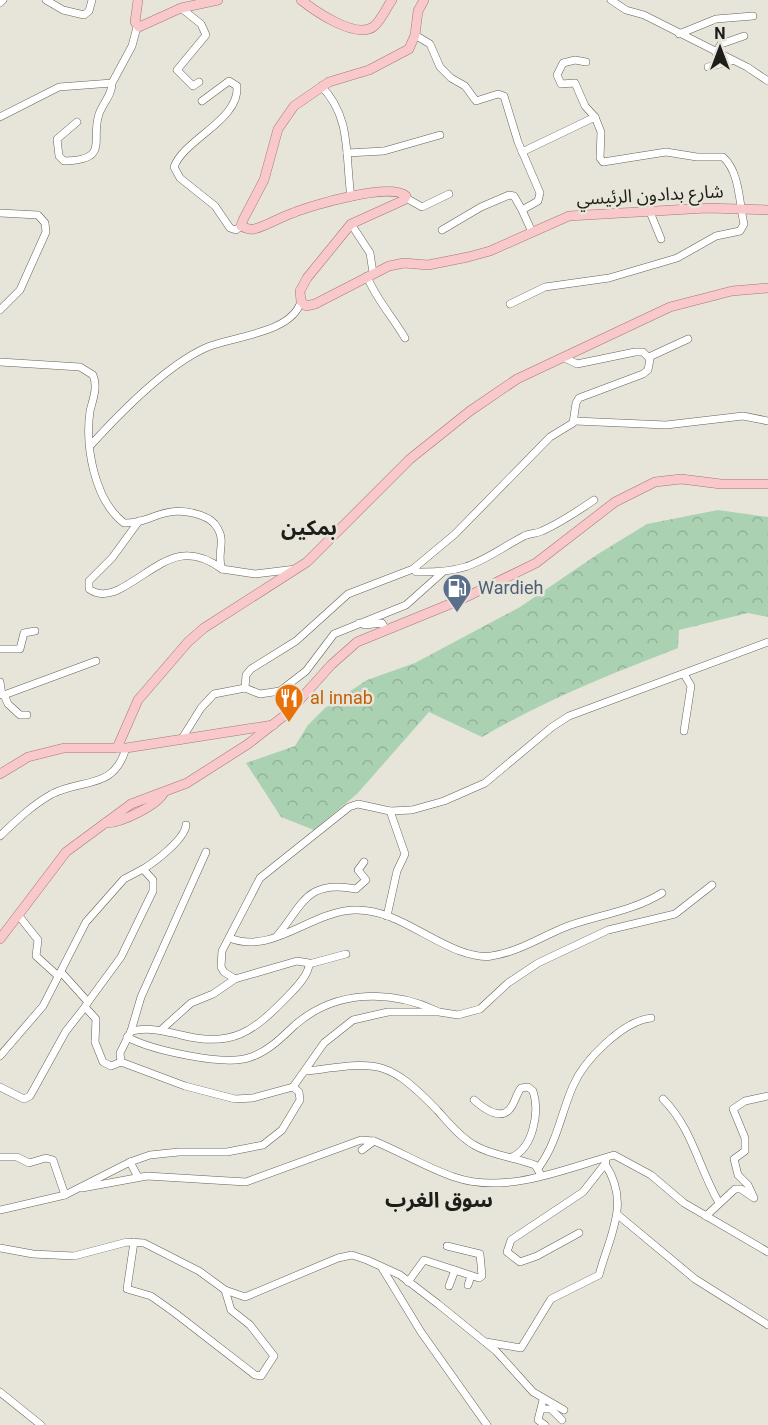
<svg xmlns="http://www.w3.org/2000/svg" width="768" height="1425" viewBox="0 0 768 1425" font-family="Roboto,'Noto Sans Arabic',sans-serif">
	<defs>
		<pattern id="forest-crowns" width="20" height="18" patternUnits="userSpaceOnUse" patternTransform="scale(1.5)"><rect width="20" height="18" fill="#aad1b1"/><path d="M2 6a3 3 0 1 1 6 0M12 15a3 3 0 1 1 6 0" fill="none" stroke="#92b398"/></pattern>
	</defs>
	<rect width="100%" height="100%" fill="#e7e5d9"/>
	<path fill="url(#forest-crowns)" d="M718 510 768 517V617L748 613 679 630 678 648C611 674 545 700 482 737L429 712 357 794 314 830 281 817 246 763 295 746 308 725 325 708 367 680 415 663 520 607 598 554 647 524Z"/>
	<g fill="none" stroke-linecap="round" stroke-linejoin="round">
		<g stroke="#646258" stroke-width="8">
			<g id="minor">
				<path d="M46 0 63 10 84 15 89 11 92 0"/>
				<path d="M611 0 626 10 644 15 747 67 768 81"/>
				<path d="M0 3 3 0"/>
				<path d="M181 8 201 24 206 35 177 70 193 86 199 82"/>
				<path d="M679 34 716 19 753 16"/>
				<path d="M415 35 430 44 440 67 451 78 465 86 476 101 498 94 504 96 518 142 540 193 538 201 522 210 532 232"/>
				<path d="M716 53 721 44 744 36"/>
				<path d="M586 62 575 60 563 63 557 75 561 84 575 83 585 106 595 117"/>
				<path d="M708 67 731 61"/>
				<path d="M321 86C352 117 345 156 351 197"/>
				<path d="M202 101 229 81 237 86C240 120 184 139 174 167L180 178 215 206 230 228 236 230 241 226"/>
				<path d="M0 117 59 87 112 83 132 46 137 27"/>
				<path d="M77 122 57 139 59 156 64 161C111 160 90 140 99 114 103 103 112 95 112 83"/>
				<path d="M347 153 384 151 440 135"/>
				<path d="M406 198 422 207 449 194"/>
				<path d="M650 212 661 239"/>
				<path d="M0 213 38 215 45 223 46 232 20 290 0 310"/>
				<path d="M351 224 370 253 373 273"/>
				<path d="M442 230 481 207 509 195 514 196 522 210"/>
				<path d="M367 276C375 298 393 317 405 338"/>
				<path d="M510 304 545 287 609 278 677 258 716 236 740 231 744 224C739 203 740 172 723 157H697L666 152 603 162 600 158 601 132 595 117 522 152"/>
				<path d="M649 357 688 339"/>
				<path d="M0 362 80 367 93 375C98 387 93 399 90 411 85 446 94 500 124 523 152 524 163 503 200 515 208 518 214 521 218 529 226 542 216 556 222 569L255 574 296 569"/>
				<path d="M575 421 666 425 743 416 768 421"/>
				<path d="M90 446C119 414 170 362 210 346 237 336 293 332 301 301"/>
				<path d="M139 521 112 558 89 581V589C99 596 108 594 118 590 157 570 179 537 222 569"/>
				<path d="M413 569 416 572C472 573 478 561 524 536 530 533 536 534 542 531 560 523 578 511 594 500"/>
				<path d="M359 623 365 625 382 623 385 628"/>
				<path d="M0 649H20L24 633 35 631"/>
				<path d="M0 682 2 695"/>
				<path d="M245 688 246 675 251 669 296 641 348 594 413 569 455 534 550 437 573 423 576 403 579 398 643 374 648 370 650 359 643 352H635L577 364 563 357"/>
				<path d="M27 715H20L8 704 4 695 96 661"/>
				<path d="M684 731 691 686 684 674"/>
				<path d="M181 740 201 708 214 694 245 688 260 694 280 691 306 671 334 634 406 605 443 572"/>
				<path d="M0 836C16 821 32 805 52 794 84 778 114 790 126 748"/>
				<path d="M143 869C155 862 185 839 186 825"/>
				<path d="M19 916 38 940 36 956 58 976"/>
				<path d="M387 916 397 871 405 854 390 811"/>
				<path d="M277 936C303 905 306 879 356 889L366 880 358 870 364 862"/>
				<path d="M229 938C274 955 309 912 354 910 392 908 426 939 460 951 468 954 483 958 491 956 519 952 542 936 568 926 599 915 633 911 662 893"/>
				<path d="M309 964 346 954"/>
				<path d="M61 972 88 1002 85 1007 96 1019 95 1042 103 1062 111 1066 121 1062"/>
				<path d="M161 1030 191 1003 213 994 235 979"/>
				<path d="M131 1031 141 997 206 852"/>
				<path d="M127 1037C151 1050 226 1067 251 1057 269 1051 282 1037 295 1025 335 990 390 989 437 1011"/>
				<path d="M0 1056 43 1006 86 922 124 879 143 869 153 880V891L121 957 88 1002"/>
				<path d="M306 1071C376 1063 385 1056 437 1110 448 1122 460 1137 474 1145 492 1156 515 1157 535 1165L541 1175"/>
				<path d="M0 1087 24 1099 30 1096 66 1031 85 1007"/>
				<path d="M293 1087 324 1043 353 1020 388 1012H439L458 1015 480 1009 508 983 538 963 608 930 675 914 712 885"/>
				<path d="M663 1099C692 1128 699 1168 718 1201"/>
				<path d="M474 1100C482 1107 499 1120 509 1110 515 1104 516 1094 521 1088L528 1087 533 1091C540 1112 533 1148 512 1157"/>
				<path d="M362 1150 374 1141"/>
				<path d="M0 1157H17L29 1163 46 1158 53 1160 65 1195"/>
				<path d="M130 1162 138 1177"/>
				<path d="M539 1167C557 1143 561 1113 573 1086 584 1060 623 1021 651 1018"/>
				<path d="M82 1188 147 1176 246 1182 361 1140 374 1141C401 1152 427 1168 454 1177 506 1195 564 1169 614 1155L651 1175 684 1203 768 1252"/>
				<path d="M0 1210 65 1195 130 1162 150 1155 179 1152H227L263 1145 282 1130 300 1100 299 1092 293 1087 253 1098 235 1099 185 1086 121 1062 120 1053 131 1031C150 1027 163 1031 181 1035 232 1048 253 1032 287 997 295 989 310 974 309 963L297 961 235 979 224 972 221 967 222 951 260 878 349 807 358 804 390 811 412 810 444 801 485 783 552 727 569 716 768 642"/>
				<path d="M618 1215 695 1279 768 1325"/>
				<path d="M706 1216 735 1189H741L754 1198 748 1185 738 1175 734 1159 745 1151V1138L733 1109 745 1101 768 1096"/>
				<path d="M579 1233 537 1256 520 1262 507 1252 511 1240 583 1192 605 1164 606 1160"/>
				<path d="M134 1242 127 1289 151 1296 175 1313 255 1375 261 1376 274 1356 250 1325 231 1310 225 1290"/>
				<path d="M0 1248 33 1254 74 1256 127 1242 144 1243 199 1271 225 1290 245 1297 338 1258 352 1255 367 1260 400 1275 438 1304 496 1351 533 1392 564 1410"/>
				<path d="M382 1268 421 1332 487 1425"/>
				<path d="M408 1282 424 1260 479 1278 482 1276 480 1254 447 1246"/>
				<path d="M468 1285 471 1276"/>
				<path d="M449 1286 455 1270"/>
				<path d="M486 1342 521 1348 551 1299 599 1275C610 1234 631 1203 605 1164"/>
				<path d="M0 1392 41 1425"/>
				<path d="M543 1400 538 1420 545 1425"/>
				<path d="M542 1409H551L562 1420"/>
			</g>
		</g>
		<g stroke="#a97576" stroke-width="10">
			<g id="major">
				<path d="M138 0 135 22 139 27 181 8 218 0"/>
				<path d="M301 0C315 11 355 39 373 27 381 21 386 8 392 0"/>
				<path d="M424 0 418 11 415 35 409 49 369 70 329 82 294 106 278 129 264 180 243 220 241 226C245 228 249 230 254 229 267 226 280 217 293 213 312 205 391 182 406 196L404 200 351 224 307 278 300 291 301 301 306 306 315 304 389 266 404 263 428 265 468 257 490 251 569 216 707 208 768 210"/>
				<path d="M117 748 138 700 188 642 204 628 307 562 410 459 470 411 517 379 670 307 732 291 768 288"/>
				<path d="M0 774 28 757 64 748H126L273 725"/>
				<path d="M105 823C119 824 159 805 164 792"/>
				<path d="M0 939 66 852 131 804 187 783 248 744 289 712 331 665 357 642 460 600 536 563 615 502 655 482 681 479 721 484H768"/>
			</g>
		</g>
		<use href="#minor" stroke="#fff" stroke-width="7"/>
		<use href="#major" stroke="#f8c8cb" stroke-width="9"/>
	</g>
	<defs>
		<g id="fuel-pin" transform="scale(1.5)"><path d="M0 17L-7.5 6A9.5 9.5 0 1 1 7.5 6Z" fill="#5c6f8a" stroke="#e7e5d9"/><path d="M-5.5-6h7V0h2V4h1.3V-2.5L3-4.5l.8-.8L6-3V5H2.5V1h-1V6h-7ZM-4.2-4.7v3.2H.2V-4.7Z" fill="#fff"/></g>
		<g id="restaurant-pin" transform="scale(1.5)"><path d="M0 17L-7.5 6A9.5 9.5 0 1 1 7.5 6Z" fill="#e8710a" stroke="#e7e5d9"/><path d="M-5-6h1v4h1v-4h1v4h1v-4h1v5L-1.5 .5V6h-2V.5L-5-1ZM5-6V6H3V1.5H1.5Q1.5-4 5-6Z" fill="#fff"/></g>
	</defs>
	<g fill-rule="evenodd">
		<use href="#fuel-pin" x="457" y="588"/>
		<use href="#restaurant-pin" x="289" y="698"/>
	</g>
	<g text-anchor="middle" stroke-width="5" stroke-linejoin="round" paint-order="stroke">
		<g font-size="18" fill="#1d1d19" stroke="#e7e5d9">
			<text transform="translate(650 195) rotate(-3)" y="6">شارع بدادون الرئيسي</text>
		</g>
		<g font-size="18" fill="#4e5e75" stroke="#e7e5d9" text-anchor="start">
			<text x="478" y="594">Wardieh</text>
		</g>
		<g font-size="18" fill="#c56008" stroke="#e7e5d9" text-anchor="start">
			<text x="310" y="704">al innab</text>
		</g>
		<g font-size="21" font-weight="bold" fill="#1d1d19" stroke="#e7e5d9">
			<text x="309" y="535">بمكين</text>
			<text x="439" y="1207">سوق الغرب</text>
		</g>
	</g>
	<g transform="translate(720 48)" stroke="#e7e5d9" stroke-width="4.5" paint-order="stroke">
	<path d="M0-4.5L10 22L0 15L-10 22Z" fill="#1d1d19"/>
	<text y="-9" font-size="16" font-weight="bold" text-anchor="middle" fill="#1d1d19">N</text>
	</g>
</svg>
